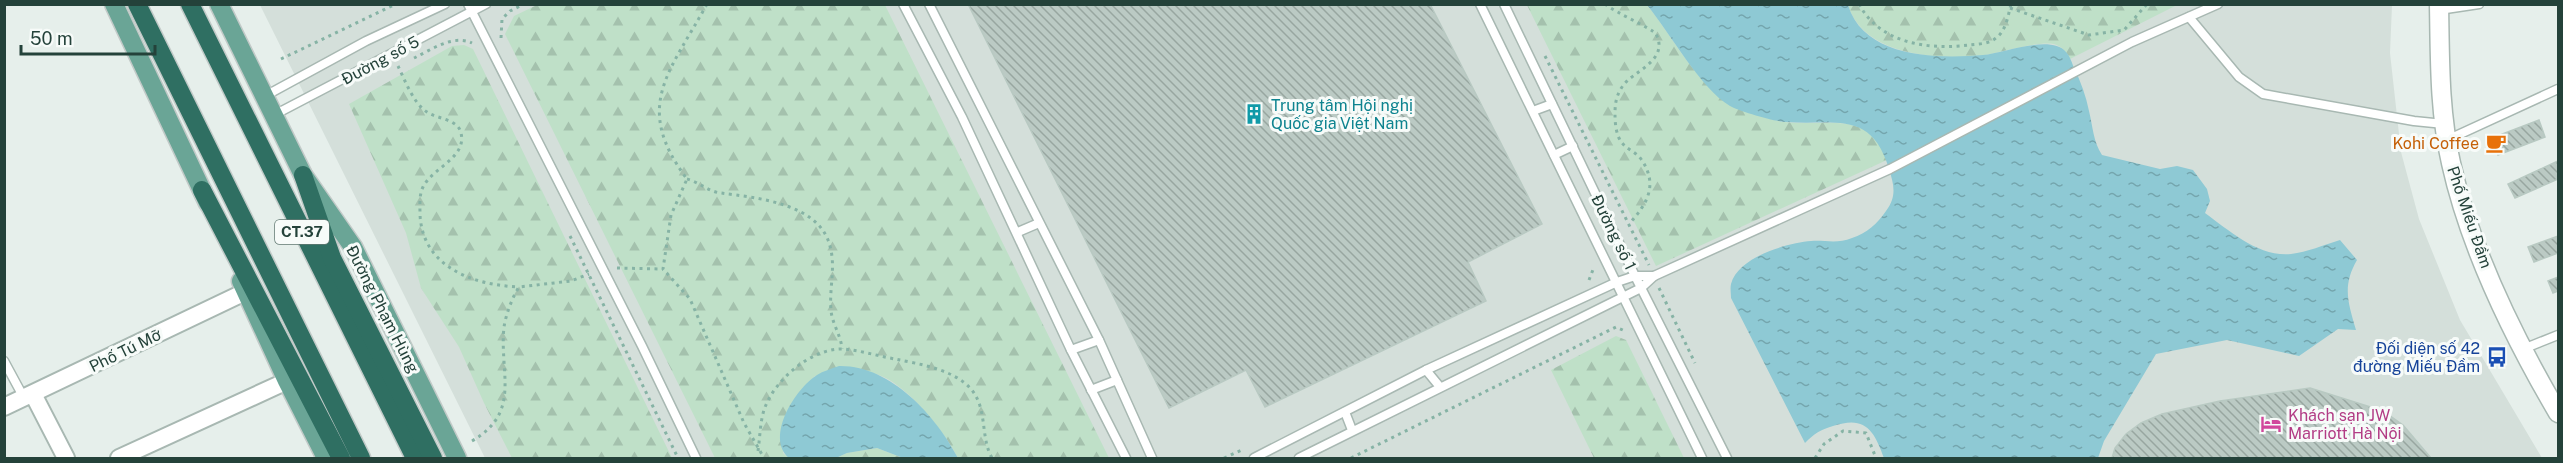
<svg xmlns="http://www.w3.org/2000/svg" width="2563" height="463" viewBox="0 0 2563 463" font-family="'Public Sans',sans-serif">
	<defs>
		<pattern id="forest-firs" width="22" height="20" patternUnits="userSpaceOnUse" patternTransform="scale(1.5)"><rect width="22" height="20" fill="#bfe0c8"/><path d="M5 1l3.5 6h-7zM16 11l3.5 6h-7z" fill="#a4c1ad"/></pattern>
		<pattern id="water-ripples" width="26" height="14" patternUnits="userSpaceOnUse" patternTransform="scale(1.5)"><rect width="26" height="14" fill="#8ec9d4"/><path d="M2 4q2-2 4 0t4 0M15 11q2-2 4 0t4 0" fill="none" stroke="#74a5ad"/></pattern>
		<pattern id="building-back-hatch" width="6" height="6" patternUnits="userSpaceOnUse" patternTransform="scale(1.5)"><rect width="6" height="6" fill="#bbcac4"/><path d="M-1 5l2 2M0 0l6 6M5-1l2 2" fill="none" stroke="#98a6a0"/></pattern>
	</defs>
	<rect width="100%" height="100%" fill="#e6efeb"/>
	<path fill="#d4dfda" d="M260 5H2392L2390 53 2401 152 2419 219 2460 320 2542 458H485Z"/>
	<g fill="url(#forest-firs)">
		<path d="M537 5H885L1109 458H958C945 432 902 377 871 373 853 371 833 375 815 376L792 403 783 453 789 458H715L505 34 514 16Z"/>
		<path d="M1527 5H1647C1678 43 1703 100 1754 114 1764 117 1775 121 1785 122 1825 127 1871 109 1887 160L1656 266Z"/>
		<path d="M1848 5H2177L2070 59C2067 52 2061 46 2054 44 2037 41 2003 52 1985 55 1940 61 1863 56 1848 5Z"/>
		<path d="M464 45 473 49 672 458H512L484 403 459 347 421 288 406 233 349 104 452 46Z"/>
		<path d="M1616 336 1626 340 1684 458H1594L1551 370Z"/>
		<path d="M877 448 903 458H836L847 453Z"/>
	</g>
	<g fill="url(#water-ripples)">
		<path d="M1647 5H1848C1864 58 1937 59 1983 55 2004 53 2051 34 2066 52 2070 56 2072 63 2074 68 2081 82 2086 96 2089 111 2093 127 2093 141 2102 155L2160 169 2177 166 2193 170 2207 189 2210 201 2205 213C2230 231 2258 257 2291 254 2307 252 2324 245 2340 240L2357 260C2342 286 2348 302 2356 330L2338 329 2299 356 2227 340 2156 354 2104 441 2098 458H1884C1874 430 1865 415 1833 426 1820 430 1815 433 1805 443L1731 298C1731 294 1730 288 1731 284 1738 257 1787 243 1811 241 1826 240 1837 244 1852 238 1867 233 1877 224 1886 211 1897 196 1894 185 1889 169 1871 109 1835 126 1786 122 1776 122 1738 111 1730 106 1701 89 1670 33 1647 5Z"/>
		<path d="M839 366C891 365 936 416 958 458H903L877 448 847 453 836 458H789C765 437 795 389 817 375 823 371 831 369 839 366Z"/>
	</g>
	<g fill="url(#building-back-hatch)" stroke="#b8c9c2" stroke-width="1.5">
		<path d="M968 4H1430L1542 224 1468 262 1486 301 1265 407 1246 370 1169 408Z"/>
		<path d="M2539 120 2545 137 2498 155 2492 138Z"/>
		<path d="M2558 161V179L2515 198 2508 184Z"/>
		<path d="M2558 236V253L2534 262 2528 247Z"/>
		<path d="M2558 277V291L2553 293 2548 281Z"/>
		<path d="M2310 388 2383 411 2403 425 2431 458H2112L2115 448 2126 434 2141 423 2162 414 2220 401Z"/>
	</g>
	<g fill="none" stroke-linecap="round" stroke-linejoin="round">
		<g stroke="#a8b8b2" stroke-width="11">
			<g id="service">
				<path d="M468 4 642 346 696 458"/>
				<path d="M903 4 962 117 1071 350 1126 458"/>
				<path d="M929 4 1099 340 1152 458"/>
				<path d="M1480 4 1702 458"/>
				<path d="M1504 4 1635 276 1727 458"/>
				<path d="M2439 10 2479 4"/>
				<path d="M2189 17 2239 77 2263 94 2414 121 2444 124"/>
				<path d="M265 96 366 41 445 4"/>
				<path d="M1533 111 1552 104"/>
				<path d="M274 115 486 4"/>
				<path d="M2447 140 2558 89"/>
				<path d="M1554 155 1573 146"/>
				<path d="M1018 232 1039 223"/>
				<path d="M2523 349 2558 335"/>
				<path d="M1071 350 1099 340"/>
				<path d="M4 361 24 398"/>
				<path d="M1426 370 1440 387"/>
				<path d="M1091 390 1117 380"/>
				<path d="M1345 412 1352 430"/>
				<path d="M1254 458 1426 370 1617 282 1635 276H1654"/>
				<path d="M1299 458 1641 288 1654 276 1890 169 2132 42 2218 4"/>
			</g>
		</g>
		<g stroke="#a8b8b2" stroke-width="20">
			<g id="minor">
				<path d="M33 394 66 458"/>
				<path d="M4 407 245 292"/>
				<path d="M119 458 287 381"/>
			</g>
		</g>
		<g stroke="#a8b8b2" stroke-width="21">
			<path id="tertiary" d="M2439 4C2440 57 2439 111 2451 163 2470 249 2514 338 2558 413"/>
		</g>
		<g stroke="#c2cac8" stroke-width="21">
			<g id="primary">
				<path d="M114 4 208 203"/>
				<path d="M219 4 303 175 353 247 457 458"/>
				<path d="M241 281 287 381 326 458"/>
			</g>
		</g>
		<g stroke="#c2cac8" stroke-width="21">
			<g id="motorway">
				<path d="M137 4 361 458"/>
				<path d="M190 4 415 458"/>
				<path d="M303 175 332 258 433 458"/>
				<path d="M202 190 341 458"/>
			</g>
		</g>
		<g stroke="#86b3a5" stroke-width="3" stroke-dasharray="3 4.5" stroke-linecap="butt">
			<path d="M707 4C670 72 632 106 687 179L671 215 663 269 690 299 744 423 764 458"/>
			<path d="M1605 4C1616 13 1653 29 1656 34 1670 61 1632 71 1622 87 1616 96 1615 104 1615 114 1615 123 1616 137 1623 144 1628 150 1636 152 1641 159 1659 185 1647 204 1629 224"/>
			<path d="M1859 4C1880 44 1929 50 1969 45 1978 44 1989 44 1996 38 2006 31 2008 16 2011 4"/>
			<path d="M2010 8 2089 35 2124 30 2147 4"/>
			<path d="M501 38 502 19 510 11 524 4"/>
			<path d="M1545 56 1649 265"/>
			<path d="M414 58C431 50 453 34 472 43"/>
			<path d="M281 59 396 4"/>
			<path d="M398 66C405 80 413 103 427 112 437 119 458 119 461 133 467 158 432 168 423 187 419 195 420 205 420 214 422 267 473 285 519 287"/>
			<path d="M687 179C699 182 709 192 721 193 757 198 819 203 830 246 836 268 829 288 831 310 832 324 841 335 842 349"/>
			<path d="M570 236 678 458"/>
			<path d="M617 268 663 269"/>
			<path d="M1589 280 1594 267"/>
			<path d="M1659 288 1695 363"/>
			<path d="M472 441C522 412 499 373 504 327 506 314 512 298 519 287L571 281 589 274"/>
			<path d="M758 451C760 437 760 423 764 410 774 380 812 347 845 349 862 351 878 356 895 359 919 364 953 369 971 389 988 409 980 437 992 458"/>
			<path d="M1224 458 1244 449"/>
			<path d="M1351 458 1616 327 1625 331"/>
			<path d="M1815 458 1824 444 1843 431 1866 433 1876 458"/>
		</g>
		<use href="#service" stroke="#fff" stroke-width="8"/>
		<use href="#minor" stroke="#fff" stroke-width="16"/>
		<use href="#tertiary" stroke="#fff" stroke-width="18"/>
		<use href="#primary" stroke="#6aa596" stroke-width="18"/>
		<use href="#motorway" stroke="#2f6f62" stroke-width="18"/>
	</g>
	<defs>
		<g id="building-bare" transform="scale(1.62)"><path d="M-4-6H4V6H1V3H-1V6H-4ZM-2.5-4.3h1.7v1.8h-1.7ZM.8-4.3h1.7v1.8H.8ZM-2.5-1h1.7V.8h-1.7ZM.8-1h1.7V.8H.8Z" fill="#0f9aa8" stroke="#f7fbf9" stroke-width="2.5" paint-order="stroke"/></g>
		<g id="cafe-bare" transform="scale(1.62)"><path d="M-5.5-4.5H6V0H3Q3 3.5 0 3.5H-2.5Q-5.5 3.5-5.5 0ZM3-3.2v2h1.7v-2ZM-6 4.5H4V6H-6Z" fill="#e8710a" stroke="#f7fbf9" stroke-width="2.5" paint-order="stroke"/></g>
		<g id="bus-bare" transform="scale(1.62)"><path d="M-5-6H5V4H4V6H2V4H-2V6H-4V4H-5ZM-3.5-4V0h7V-4ZM-3.5 1.2v1.5H-2V1.2ZM2 1.2v1.5H3.5V1.2Z" fill="#1a4fb4" stroke="#f7fbf9" stroke-width="2.5" paint-order="stroke"/></g>
		<g id="hotel-bare" transform="scale(1.62)"><path d="M-6-4.5h1.5V1H6V5H4.5V3h-9V5H-6ZM-4 0a1.8 1.8 0 1 1 3.6 0ZM.5 0V-2.5h3Q6-2.5 6 0Z" fill="#d1479c" stroke="#f7fbf9" stroke-width="2.5" paint-order="stroke"/></g>
	</defs>
	<g fill-rule="evenodd">
		<use href="#building-bare" x="1254" y="114"/>
		<use href="#cafe-bare" x="2496" y="143"/>
		<use href="#bus-bare" x="2497" y="357"/>
		<use href="#hotel-bare" x="2271" y="424"/>
	</g>
	<g text-anchor="middle" stroke-width="6" stroke-linejoin="round" paint-order="stroke">
		<rect fill="#f7fbf9" stroke="#637a73" stroke-width="1.5" x="275" y="220" width="54" height="24" rx="4.5"/>
		<g font-size="15" font-weight="bold" fill="#24423a">
			<text x="302" y="237">CT.37</text>
		</g>
		<g font-size="16" fill="#24423a" stroke="#f7fbf9">
			<text transform="translate(380 60) rotate(-28)" y="6">Đường số 5</text>
			<text transform="translate(2470 217) rotate(71)" y="6">Phố Miếu Đầm</text>
			<text transform="translate(1614 232) rotate(64)" y="6">Đường số 1</text>
			<text transform="translate(383 309) rotate(63)" y="6">Đường Phạm Hùng</text>
			<text transform="translate(125 350) rotate(-26)" y="6">Phố Tú Mỡ</text>
		</g>
		<g font-size="16" fill="#0d838f" stroke="#f7fbf9" text-anchor="start">
			<text x="1271" y="111">Trung tâm Hội nghị<tspan x="1271" dy="18">Quốc gia Việt Nam</tspan></text>
		</g>
		<g font-size="16" fill="#c56008" stroke="#f7fbf9" text-anchor="end">
			<text x="2479" y="149">Kohi Coffee</text>
		</g>
		<g font-size="16" fill="#164399" stroke="#f7fbf9" text-anchor="end">
			<text x="2480" y="354">Đối diện số 42<tspan x="2480" dy="18">đường Miếu Đầm</tspan></text>
		</g>
		<g font-size="16" fill="#b23c85" stroke="#f7fbf9" text-anchor="start">
			<text x="2288" y="421">Khách sạn JW<tspan x="2288" dy="18">Marriott Hà Nội</tspan></text>
		</g>
	</g>
	<rect width="2563" height="463" fill="none" stroke="#24423a" stroke-width="12"/>
	<path d="M21 45v9h134v-9" fill="none" stroke="#24423a" stroke-width="3"/>
	<text x="30" y="45" font-size="18" fill="#24423a" stroke="#f7fbf9" stroke-width="4.5" paint-order="stroke">50 m</text>
</svg>
